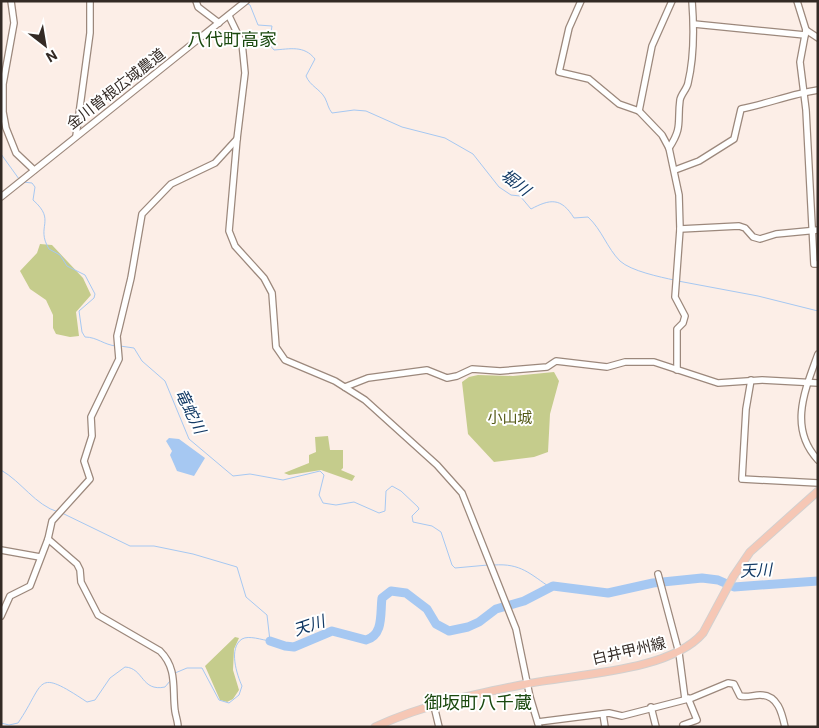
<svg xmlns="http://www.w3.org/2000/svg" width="819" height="728" viewBox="0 0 819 728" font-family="Roboto,'Noto Sans JP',sans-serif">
	<rect width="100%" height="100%" fill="#fceee7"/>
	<g fill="#c5cc8c">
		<path d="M40 244 52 245 83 278 91 295 76 312 79 336 70 337 56 334 53 328V315L46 300 30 289 20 271 37 253Z"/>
		<path d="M554 372 559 381 550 414 548 452 534 457 494 462 468 434 462 382 469 377 478 375 513 376Z"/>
		<path d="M328 436 330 450H343V468L341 470 355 476 352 481 321 470 289 475 284 473 309 463V455L316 452 315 437Z"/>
		<path d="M235 637 239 638 234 649 233 670 239 690 233 699 227 702 220 700 205 666Z"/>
	</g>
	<path fill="#a6c8f2" d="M169 438 179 439 205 458 194 476 177 471 170 455 172 451 166 441Z"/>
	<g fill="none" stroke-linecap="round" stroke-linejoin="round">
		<g stroke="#a6c8f2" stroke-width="1">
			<path d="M246 3 250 5 258 25 272 26 269 44 274 50C290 49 304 45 315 59L306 76C310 86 320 89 325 98 328 104 328 108 332 113L354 110 366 111 402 127 445 138 473 154 499 187 511 195 520 196 531 209C550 199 561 197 574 218L588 217C602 230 607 248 620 261 631 271 660 277 674 280"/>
			<path d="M1 154 19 179"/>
			<path d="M23 182 32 183 35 187 33 200C57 221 35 226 49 249L60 255 67 266 85 275 95 294 94 298 79 311 82 332 85 337C97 337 104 345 116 346"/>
			<path d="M678 281 758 296 818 311"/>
			<path d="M120 346 134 348 142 361 165 381 189 439 233 476 250 474 283 480 320 471 324 475 319 495 323 503 336 505 354 502 379 513 385 511 386 491 392 486 401 491 418 507 419 509 412 516 413 522 432 526 441 532 452 565 455 568 488 565"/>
			<path d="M1 470C22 482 35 505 58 512"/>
			<path d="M62 513 130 546H154L193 554 237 567 246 597 267 615 270 641C262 640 249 635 242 639 228 648 237 675 242 686L239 695 229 703 219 700 202 668H187L175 673"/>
			<path d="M494 565C521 563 530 574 551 588"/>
			<path d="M1 723 9 725 18 723C46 682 34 667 87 702L95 700 110 678 125 667C144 668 141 692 165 687L170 681"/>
		</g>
		<path stroke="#a6c8f2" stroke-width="9" d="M270 641 285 646 294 647 332 631 366 640C384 635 380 613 382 598L391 591 406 593 427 609 436 624 449 631 468 627 479 622 496 609 524 601 553 586 608 593 653 583 702 578 718 580 734 587 818 581"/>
		<g stroke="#9c887c" stroke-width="8">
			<g id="minor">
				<path d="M11 1 14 23 3 84V112L6 128 16 153 34 170"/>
				<path d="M196 1 198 7 219 23"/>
				<path d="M581 1 569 28 559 72 589 79 619 104 639 111 662 135 669 148 679 195 680 229 675 297 685 316 683 323 677 329V370"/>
				<path d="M797 1 806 30 800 62 806 110 814 264H818"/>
				<path d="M229 16 242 43 245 73 237 139 229 231 235 246 264 278 272 293 276 347 285 360 335 381 365 400 437 465 462 493 516 629 530 697 539 727"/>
				<path d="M694 24 805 35"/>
				<path d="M806 30 818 38"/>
				<path d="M639 111 652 46 672 1"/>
				<path d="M76 136 90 33V1"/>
				<path d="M669 148C683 127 677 122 680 100 681 94 687 89 688 83 694 58 694 27 692 1"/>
				<path d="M675 170 699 161 734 139 741 109C767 104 791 94 818 90"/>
				<path d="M1 197 246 1"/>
				<path d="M680 229 739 226 745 228 753 237 760 239 776 234 818 230"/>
				<path d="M818 354C805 390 788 428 818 460"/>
				<path d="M751 380 746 409 742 479 818 483"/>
				<path d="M345 387 368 378 427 370 447 378 457 376 472 369 500 371 547 367 556 361 607 367 625 362H654L718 383 762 380 818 383"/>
				<path d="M48 539 77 564 80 570 81 582 98 615 160 651C178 669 172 689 175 711 176 717 178 722 178 727"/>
				<path d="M1 550 40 557"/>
				<path d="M658 574 679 653 685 699"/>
				<path d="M1 616 10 596 30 586 48 539 52 521 90 479 84 461 92 436 91 417 119 359 117 336 131 278 142 214 171 184 215 163 237 139"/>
				<path d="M434 706 439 727"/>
				<path d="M651 707 656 727"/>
				<path d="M603 714 605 727"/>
				<path d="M538 722 609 713 622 716 692 698 728 683 734 684 740 696C747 698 753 695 760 695 778 695 782 713 785 727"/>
				<path d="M684 727 683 725 697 720 688 698"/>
			</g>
		</g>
		<g stroke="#d2d0cf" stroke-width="9">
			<path id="major" d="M375 727C422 705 475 694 526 684 575 674 670 672 703 633L733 577 750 552 818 491"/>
		</g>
		<use href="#minor" stroke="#fff" stroke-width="5.5"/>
		<use href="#major" stroke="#f6c7b5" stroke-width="7"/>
	</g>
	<g text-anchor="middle" stroke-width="4" stroke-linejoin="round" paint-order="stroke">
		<g font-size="15" fill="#332a25" stroke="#fff">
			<text transform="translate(116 89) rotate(-38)" y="5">金川曽根広域農道</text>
			<text transform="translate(629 651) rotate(-13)" y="5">白井甲州線</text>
		</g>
		<g font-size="15" fill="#545916" stroke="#fff">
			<text x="510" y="423">小山城</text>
		</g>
		<g font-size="16" font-style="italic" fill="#123964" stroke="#fff">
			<text transform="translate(516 182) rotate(38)" y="6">堀川</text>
			<text transform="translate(191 411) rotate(64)" y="6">竜蛇川</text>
			<text transform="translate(756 570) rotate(-3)" y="6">天川</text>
			<text transform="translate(309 625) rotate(-18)" y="6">天川</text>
		</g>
		<g font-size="18" fill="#1b490f" stroke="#fff">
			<text x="232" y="46">八代町高家</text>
			<text x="478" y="709">御坂町八千蔵</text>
		</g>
	</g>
	<rect width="819" height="728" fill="none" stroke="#332a25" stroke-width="5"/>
	<g transform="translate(45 45) rotate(149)" stroke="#ffffff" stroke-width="4" paint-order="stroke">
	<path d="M0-4L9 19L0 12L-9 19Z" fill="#332a25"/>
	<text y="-8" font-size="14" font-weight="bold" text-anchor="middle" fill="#332a25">N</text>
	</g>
</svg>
